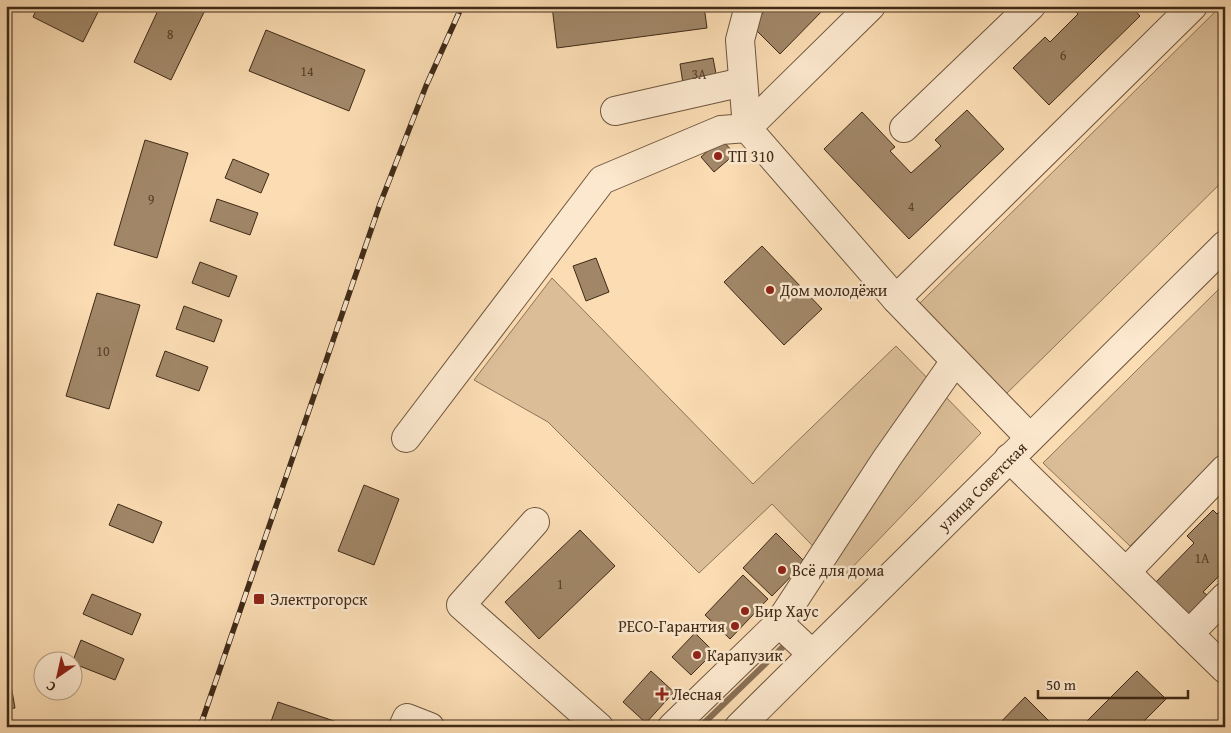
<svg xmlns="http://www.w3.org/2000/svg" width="1231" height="733" viewBox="0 0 1231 733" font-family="'Gentium Book Plus',serif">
	<rect width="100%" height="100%" fill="#fbdcb3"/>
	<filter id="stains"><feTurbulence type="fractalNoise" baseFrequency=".004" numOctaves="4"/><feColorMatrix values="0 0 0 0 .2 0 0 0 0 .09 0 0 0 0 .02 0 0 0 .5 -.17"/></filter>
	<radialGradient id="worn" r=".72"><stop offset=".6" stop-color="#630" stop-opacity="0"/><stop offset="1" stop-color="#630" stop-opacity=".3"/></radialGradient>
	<g fill="#dbbe98" stroke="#8d7458">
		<path d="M1221 6H1225V179L1003 397 919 304Z"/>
		<path d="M552 278 753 484 896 346 981 433 843 577 772 504 699 573 548 422 474 380Z"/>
		<path d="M1225 283V451L1130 546 1043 463Z"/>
	</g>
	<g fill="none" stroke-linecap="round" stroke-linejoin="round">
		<path stroke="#897055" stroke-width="6" d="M700 727 789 641"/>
	</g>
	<g fill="#a18768" stroke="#3f2a17">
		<path d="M38 6H101L83 42 33 17Z"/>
		<path d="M160 6H207L171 80 134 62Z"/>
		<path d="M552 6H704L707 28 557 48Z"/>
		<path d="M770 6H827L780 54 751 25Z"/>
		<path d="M1075 6H1131L1140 16 1049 105 1013 68 1045 37 1050 42 1078 14 1073 9Z"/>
		<path d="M266 30 365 70 349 111 249 71Z"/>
		<path d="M713 58 718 84 684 90 680 64Z"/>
		<path d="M967 110 1004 149 909 239 824 149 862 112 895 147 890 151 911 173 941 146 935 140Z"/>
		<path d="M721 139 735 154 714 172 701 157Z"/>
		<path d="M145 140 188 153 157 258 114 245Z"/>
		<path d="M233 159 269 174 261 193 225 178Z"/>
		<path d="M217 199 258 213 250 235 210 221Z"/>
		<path d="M762 246 822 309 784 345 724 282Z"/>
		<path d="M596 258 609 292 586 301 573 266Z"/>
		<path d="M200 262 237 276 229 297 192 283Z"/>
		<path d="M97 293 140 305 109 409 66 396Z"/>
		<path d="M184 306 222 320 214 342 176 329Z"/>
		<path d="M165 351 208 367 199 391 156 376Z"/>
		<path d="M364 485 399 499 374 565 338 551Z"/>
		<path d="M118 504 162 522 153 543 109 525Z"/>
		<path d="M1225 506V575L1222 573 1203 592 1207 595 1187 616 1154 584 1194 543 1187 536 1213 510 1217 514Z"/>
		<path d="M580 530 615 566 539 639 505 602Z"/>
		<path d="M776 533 805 562 772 596 743 568Z"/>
		<path d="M743 575 768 599 730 639 705 615Z"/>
		<path d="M92 594 141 614 132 635 83 614Z"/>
		<path d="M695 633 714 652 691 675 672 657Z"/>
		<path d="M81 640 124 659 115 680 72 663Z"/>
		<path d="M6 657 15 708 6 709Z"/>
		<path d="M651 671 674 692 646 723 623 702Z"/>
		<path d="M1137 671 1166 699 1141 724 1144 727H1081Z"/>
		<path d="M1025 697 1052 724 1049 727H996Z"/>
		<path d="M278 702 337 722 336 727H269Z"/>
	</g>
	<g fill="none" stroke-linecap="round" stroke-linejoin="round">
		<g stroke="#6e563e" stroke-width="30">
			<g id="minor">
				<path d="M871 6 747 128 896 299 1030 438"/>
				<path d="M615 111 743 82"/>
				<path d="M904 128 1031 6"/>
				<path d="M896 299 1193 6"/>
				<path d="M406 438 602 180 721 130 747 128 740 40 749 6"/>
				<path d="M1009 458 1225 669"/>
				<path d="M535 522 461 605 599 727"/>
				<path d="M1126 572 1225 469"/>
				<path d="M779 623 812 654"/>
				<path d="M1189 634 1225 597"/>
				<path d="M403 727 407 718 430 727"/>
				<path d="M672 727 779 623 887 458 955 361"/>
				<path d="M739 727 1225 245"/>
			</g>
		</g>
		<use href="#minor" stroke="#fce8ce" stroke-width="28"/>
		<g stroke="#3f2a17" stroke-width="5.5">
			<path id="rail" d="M200 727 380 204 426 86 462 6"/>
		</g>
		<use href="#rail" stroke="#fce8ce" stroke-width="4" stroke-dasharray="11" stroke-linecap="butt"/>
	</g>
	<g fill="#8f2418" stroke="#fce8ce" stroke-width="2">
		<circle cx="718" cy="156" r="5"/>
		<circle cx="770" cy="290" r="5"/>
		<circle cx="782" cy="570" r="5"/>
		<rect x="253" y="593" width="12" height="12" rx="2.5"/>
		<circle cx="745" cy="611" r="5"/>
		<circle cx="735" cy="626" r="5"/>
		<circle cx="697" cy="655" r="5"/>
		<path d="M659.5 686.5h5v5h5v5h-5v5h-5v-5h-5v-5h5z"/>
	</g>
	<g text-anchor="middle" stroke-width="5" stroke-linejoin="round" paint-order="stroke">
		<g font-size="14" fill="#58412b">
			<text x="170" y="39">8</text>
			<text x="1063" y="60">6</text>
			<text x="307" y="76">14</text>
			<text x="699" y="79">3А</text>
			<text x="151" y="204">9</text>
			<text x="911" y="211">4</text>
			<text x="103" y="356">10</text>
			<text x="1202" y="563">1А</text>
			<text x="560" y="589">1</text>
		</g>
		<g font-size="16" fill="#3f2a17" stroke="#fce8ce" text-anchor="start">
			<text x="728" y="162">ТП 310</text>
			<text x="780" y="296">Дом молодёжи</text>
			<text x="792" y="576">Всё для дома</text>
			<text x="270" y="605">Электрогорск</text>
			<text x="755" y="617">Бир Хаус</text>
			<text x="725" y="632" text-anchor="end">РЕСО-Гарантия</text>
			<text x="707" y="661">Карапузик</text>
			<text x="672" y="700">Лесная</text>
		</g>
		<g font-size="16" fill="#3f2a17" stroke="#fce8ce">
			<text transform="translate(982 486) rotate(-45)" y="6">улица Советская</text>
		</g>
	</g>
	<rect width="1231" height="733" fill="none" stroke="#fbdcb3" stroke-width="25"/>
	<rect x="8" y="8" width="1216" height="718" fill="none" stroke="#3f2a17" stroke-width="2.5"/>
	<rect x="12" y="12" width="1206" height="708" fill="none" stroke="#3f2a17"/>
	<g transform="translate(58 676) rotate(214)"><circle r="24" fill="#fce8ce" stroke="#b09c85"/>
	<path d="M0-4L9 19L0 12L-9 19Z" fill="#8f2418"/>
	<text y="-8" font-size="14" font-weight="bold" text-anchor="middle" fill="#3f2a17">С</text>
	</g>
	<path d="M1038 690v8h150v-8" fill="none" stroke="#3f2a17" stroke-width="2.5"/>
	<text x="1046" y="690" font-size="15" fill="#3f2a17" stroke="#fce8ce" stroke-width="4" paint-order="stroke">50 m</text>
	<rect width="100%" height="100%" filter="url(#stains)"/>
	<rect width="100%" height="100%" fill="url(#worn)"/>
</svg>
